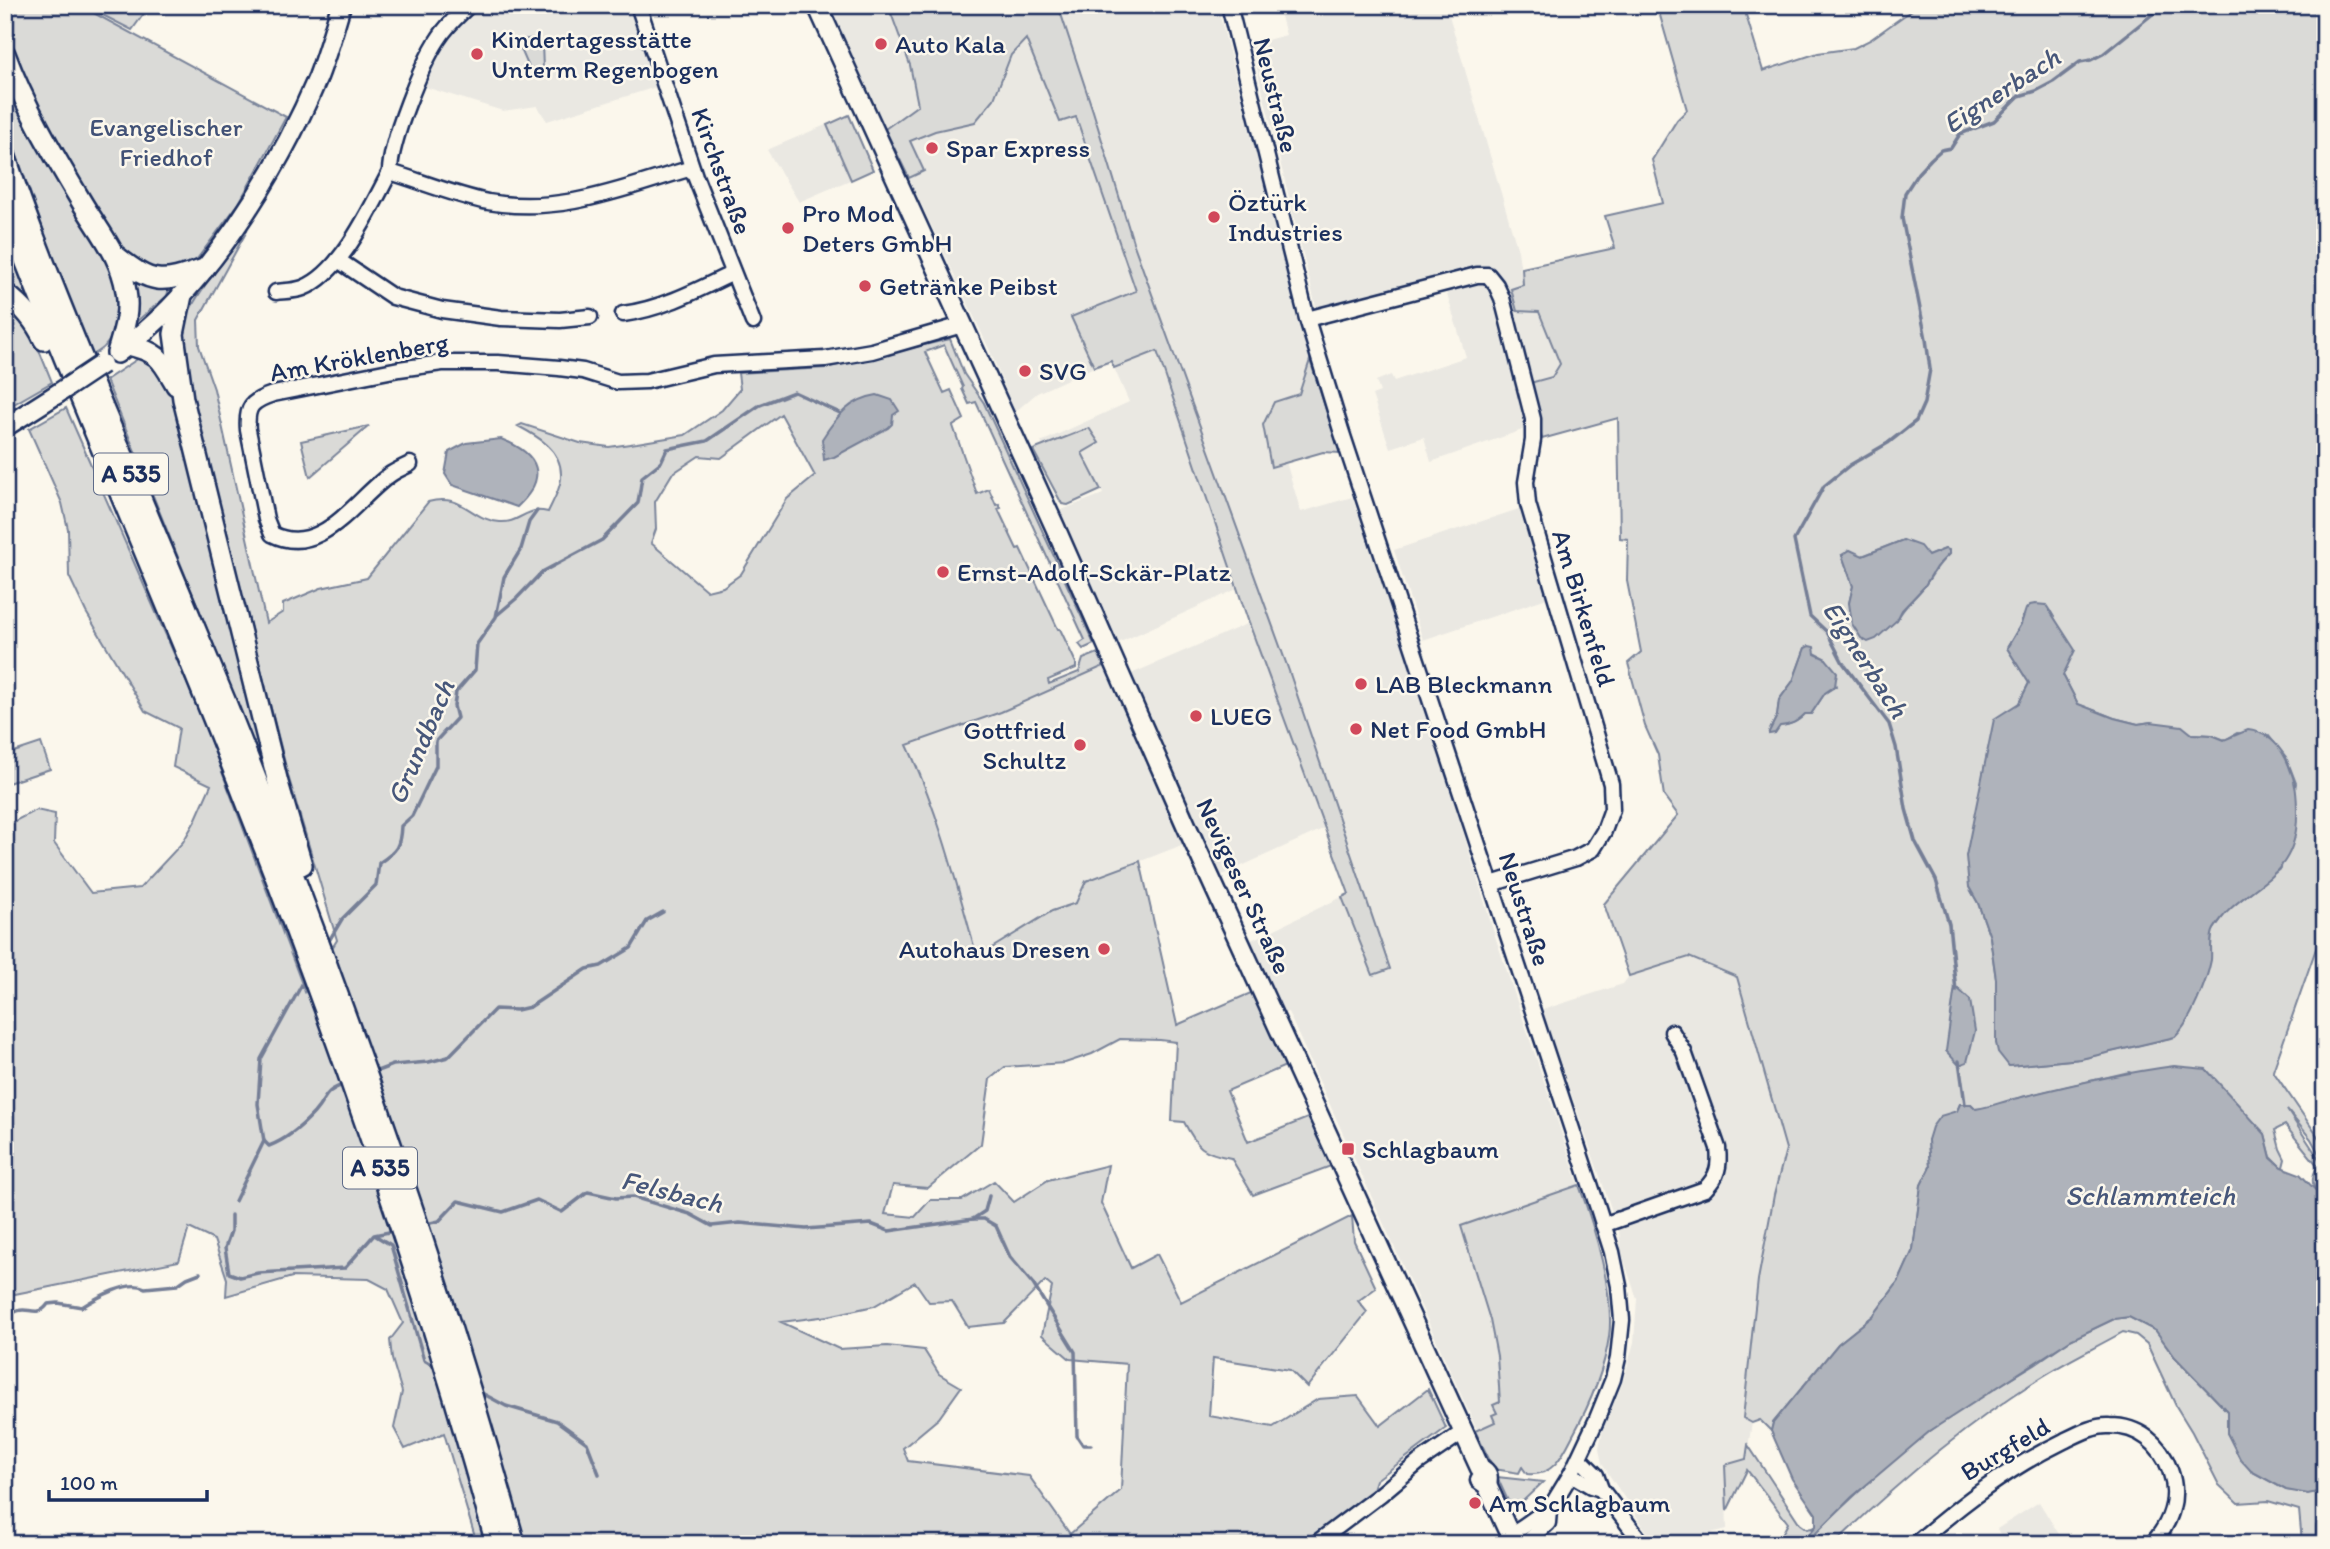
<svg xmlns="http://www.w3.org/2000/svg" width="2330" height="1549" viewBox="0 0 2330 1549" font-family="Itim,sans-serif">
	<rect width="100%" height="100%" fill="#fbf7ec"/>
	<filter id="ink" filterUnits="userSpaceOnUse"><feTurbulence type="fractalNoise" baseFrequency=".0143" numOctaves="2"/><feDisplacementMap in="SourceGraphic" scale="14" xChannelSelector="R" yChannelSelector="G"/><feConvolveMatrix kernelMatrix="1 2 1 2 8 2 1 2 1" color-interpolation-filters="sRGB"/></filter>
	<g filter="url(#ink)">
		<g fill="#eae8e2">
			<path d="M481 5H630L656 87 547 121 537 106 503 111 422 86 445 39Z"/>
			<path d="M854 5H888L910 65 919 105 885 129 831 16Z"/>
			<path d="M1063 5H1217L1310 360 1299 395 1274 402 1271 467 1286 462 1301 512 1352 497 1402 633 1495 936 1579 1185 1461 1226 1485 1300 1497 1356 1500 1402 1495 1422 1477 1430 1288 1012 1266 1019 1233 949 1342 897 1373 975 1390 969 1289 671 1133 242 1093 111 1059 7Z"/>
			<path d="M1278 5H1446L1518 251 1523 285 1538 312 1560 364 1552 377 1530 383 1542 439 1530 443 1525 429 1431 462 1424 437 1390 448 1372 395 1380 392 1376 381 1391 375 1394 381 1466 357 1445 288 1320 323 1251 44 1286 35Z"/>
			<path d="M1026 38 1060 122 1076 116 1137 292 1071 317 1094 367 1037 393 1015 412 990 351 909 178 924 171 910 141 935 131 975 122 994 99 1011 55Z"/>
			<path d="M849 115 873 170 799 202 767 150Z"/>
			<path d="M1157 351 1237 589 1118 643 1059 511 1103 494 1082 453 1098 443 1062 440 1061 438 1043 446 1041 442 1129 402 1114 368Z"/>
			<path d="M1519 509 1547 598 1423 640 1394 550Z"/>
			<path d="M1249 623 1325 828 1222 875 1205 836 1141 861 1177 1026 978 958 942 832 921 775 907 745 1001 712 1124 657 1131 674Z"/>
			<path d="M1689 957 1737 977 1786 1149 1774 1195 1743 1418 1752 1423 1746 1459 1725 1465 1727 1529 1665 1544H1655L1602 1464 1599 1448 1603 1429 1623 1382 1634 1342 1637 1299 1621 1251 1619 1231 1542 1010 1623 984 1629 976Z"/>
			<path d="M2039 1502 2065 1544H2006L1997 1529Z"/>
		</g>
		<g fill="#dadad7" stroke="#7a849a" stroke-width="2" fill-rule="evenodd">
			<path d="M5 5H79L286 117 239 203 197 259 184 269 155 273 119 248 56 145 15 62 5 31Z"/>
			<path d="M83 5H150L132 30Z"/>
			<path d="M888 5H1063L1059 8 1093 111 1133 242 1289 671 1390 969 1373 975 1342 897 1349 894 1249 623 1157 351 1114 368 1111 361 1094 367 1071 317 1136 291 1076 117 1060 122 1026 39 1011 55 994 99 975 122 935 131 910 141 924 171 909 178 885 129 918 105 910 65Z"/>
			<path d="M1657 5H1743L1763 71 1818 53 1854 48 1870 40 1919 5H2325V923L2273 1071 2325 1147V1165L2311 1139 2287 1110 2325 1168V1200C2312 1191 2309 1179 2318 1166L2285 1125 2275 1130 2280 1149 2285 1159 2283 1167H2281L2271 1157 2265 1134 2251 1120 2129 1072 2018 1098 1992 1107 1976 1109 1971 1104H1960L1957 1111 1928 1140 1930 1167 1921 1185 1913 1250 1899 1281 1873 1316 1838 1344 1773 1423 1771 1431 1760 1420 1752 1423 1743 1418 1758 1280 1774 1195 1786 1149 1737 977 1689 957 1629 976 1604 904 1678 815 1664 796 1658 755 1645 726 1628 663 1641 652 1627 581 1628 539 1620 538 1618 418 1542 439 1530 383 1552 377 1560 364 1539 312 1517 311 1511 289 1523 285 1522 268 1615 248 1605 216 1663 203 1652 160 1677 120 1687 110ZM1903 540 1928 556 1945 549 1949 554C1935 567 1932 577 1922 589 1913 600 1903 607 1897 620L1849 603 1853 586 1842 555 1862 556ZM2051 612 2056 621 2063 675 2078 704 2114 718 2138 724 2151 722 2192 734 2212 735 2225 740 2237 733 2268 735 2286 757 2296 783 2281 868 2227 911 2212 932 2210 962 2174 1037 2080 1059 2009 1066 1996 1043V979L1990 937 1978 903 1969 887 2019 703 2029 683 2007 648 2021 624 2022 617ZM1805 648 1826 659 1836 686 1825 693 1811 714H1805C1797 722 1791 725 1779 726L1775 733 1769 732 1777 716 1779 700 1793 681Z"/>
			<path d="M536 38 542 43 543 69 530 70 520 47 522 40Z"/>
			<path d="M5 66 107 254C115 281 127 322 105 346 102 350 96 353 91 356L64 288 5 122Z"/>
			<path d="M849 115 873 170 851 180 827 125Z"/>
			<path d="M248 229 198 320 199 346 214 389 266 623 283 612V604L321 588 367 578 428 502C463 492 470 520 500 522 514 523 519 516 531 512 536 510 543 511 548 512 553 501 562 486 561 474 561 449 537 436 518 426L522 424 580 443 609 447 637 443 685 435 722 410 740 389 738 373 826 368 950 339 964 374 984 403 1094 644 1083 649 1079 644 1085 640 976 402 969 404 962 389 963 387 944 345 925 352 944 393 951 390 964 419 953 426 977 494 989 489 996 505 999 504 1001 508 998 509 1016 547 1017 549 1020 548 1058 629H1060L1076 663V668L1048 680 1049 684 1079 672 1083 659 1098 653 1104 666 1001 712 907 745C939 813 957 885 977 957L1052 911 1076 903 1086 881 1140 861 1177 1025 1253 992 1288 1065 1227 1091 1248 1142 1310 1117 1331 1166 1253 1195 1231 1158C1202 1153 1197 1147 1184 1122L1172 1121 1176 1042 1160 1040 1120 1039 1092 1054 1065 1063 1005 1067 990 1079 981 1144 928 1188 893 1185 885 1214 915 1217 930 1200H962L994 1181 1014 1202 1048 1180 1108 1165 1101 1203 1131 1268 1157 1254 1181 1302 1352 1216 1354 1241 1376 1288 1358 1301 1367 1312 1307 1387 1290 1370 1213 1358 1209 1416 1273 1427 1318 1399 1358 1396 1380 1426 1428 1389 1446 1428 1376 1480 1372 1492 1302 1544H477L444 1433 405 1449 394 1428 402 1392 392 1359 390 1340 403 1323 388 1289 369 1279 292 1277 226 1296 227 1279 214 1240 189 1228 179 1261 5 1296V826L36 810 55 814 54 843 91 893 140 888 183 842 195 821 211 785 173 767 179 728 145 711 86 612 69 576 68 529 62 503 29 429 66 408 198 708 305 992 337 940 289 779 191 394C189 376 181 347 183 329 187 302 231 252 248 229ZM781 414 815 476 787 499 741 574 723 587 707 591 651 543 656 529 655 502 672 474 699 456 721 458ZM1045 1281 1052 1287 1042 1335 1070 1359 1127 1364 1121 1490 1070 1534 1029 1476 908 1461 903 1448 939 1418 961 1387 939 1374 924 1350 887 1346 839 1349 781 1322 828 1316 874 1306 915 1282 929 1302 952 1301 968 1327 1004 1323Z"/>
			<path d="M5 236 28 300 5 285Z"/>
			<path d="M129 275 169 288 167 296 131 326Z"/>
			<path d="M5 303 30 328 52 382 5 409Z"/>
			<path d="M139 358C159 365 165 380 174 398L268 779 106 380Z"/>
			<path d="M1310 360 1340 453 1323 452 1271 467 1263 425 1274 402 1299 394Z"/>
			<path d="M369 426 310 477 301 441Z"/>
			<path d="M1089 428 1099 443 1082 453 1101 490 1068 505 1062 504 1033 450Z"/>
			<path d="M41 743 50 769 5 784V755Z"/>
			<path d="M1579 1185C1594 1226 1615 1294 1609 1337 1604 1372 1589 1406 1572 1437 1562 1457 1552 1477 1527 1474L1522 1467 1519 1473 1494 1469 1475 1431 1495 1422 1492 1415 1497 1413 1493 1405 1500 1402 1497 1356 1490 1320 1461 1226Z"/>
			<path d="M2129 1317 2156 1331 2175 1357 2227 1411V1433L2251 1471 2286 1490 2317 1493 2325 1490V1544H2293L2302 1542 2299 1510 2268 1501 2238 1503 2219 1485 2192 1432 2176 1406 2147 1344 2136 1335 2123 1332C2093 1349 2062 1363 2034 1382 1962 1428 1895 1485 1834 1544H1777L1788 1523 1747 1470 1727 1511 1725 1465 1746 1459 1748 1445 1800 1524 1807 1529 1822 1526 1882 1470 1930 1431 1967 1405 2035 1364 2070 1340 2114 1319Z"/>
			<path d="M1497 1477 1543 1482 1523 1501 1514 1505 1509 1503Z"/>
		</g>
		<g fill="#afb3bb" stroke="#747e96" stroke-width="2">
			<path d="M877 395 892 400 899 411 893 415 892 424 888 428 834 457 824 460 822 439C836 417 850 399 877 395Z"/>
			<path d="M501 439C540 454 549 477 517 507L452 485 445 474 449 452 466 443Z"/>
			<path d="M1903 540 1920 546 1928 556 1945 549 1949 550V554L1936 567 1924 587 1902 610 1897 620 1876 639 1868 642 1861 638 1852 624 1849 603 1853 586 1842 555 1850 550 1863 556Z"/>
			<path d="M2035 604 2046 605 2075 650 2063 675 2078 704 2114 718 2138 724 2151 722 2182 726 2192 734 2212 735 2224 740 2248 730C2269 732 2282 748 2289 766 2296 782 2297 796 2297 813 2298 884 2244 881 2214 929 2209 938 2212 950 2211 960 2207 981 2190 1023 2175 1037L2081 1059 2009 1066 1998 1052 1996 1043V979L1990 937 1978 903 1969 887 1966 856 1994 719 2019 703 2029 683 2007 648 2021 624 2026 609 2030 605Z"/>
			<path d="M1809 646 1814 647 1815 654 1826 659 1837 672 1835 686 1825 693 1811 714H1805C1797 722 1791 725 1780 726L1775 733 1769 734V732L1777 716 1779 700 1793 681 1805 648Z"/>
			<path d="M1955 986 1970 1000 1975 1031 1967 1062 1959 1065 1946 1051Z"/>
			<path d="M2174 1066 2206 1069 2265 1134 2271 1158 2281 1167 2300 1174 2325 1200V1490L2308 1494 2286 1490 2251 1471 2240 1459 2227 1433V1411L2175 1357 2156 1331 2129 1317 2114 1319 2070 1340 1930 1431 1852 1497 1816 1533 1810 1543 1800 1544 1816 1526V1514L1792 1479 1771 1431 1773 1423 1838 1344 1873 1316 1899 1281 1913 1250 1921 1185 1930 1167 1928 1140 1932 1127 1940 1116 1957 1111 1960 1104H1971L1976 1109C1991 1107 2003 1101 2018 1098 2069 1085 2121 1073 2174 1066Z"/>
		</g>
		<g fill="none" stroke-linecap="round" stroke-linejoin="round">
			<g stroke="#747e96" stroke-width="3.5">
				<path d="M497 615 517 598 542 572 602 540 638 503 642 477 661 462 667 449 707 441 760 405 794 392 840 413"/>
				<path d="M327 944 342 919 376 885 379 863C397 851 400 847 401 826L412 816 436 766V741L457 718 454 706 456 692 475 670 477 644 496 617 504 577 521 549 529 522 537 511"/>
				<path d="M1956 991 1949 924 1936 880 1915 841 1906 809 1896 747 1889 724 1843 663 1827 632 1810 616 1794 540 1824 486 1850 465 1888 443 1916 421 1924 403 1930 369 1926 339 1902 218 1905 193 1918 173 1931 159 1941 150 1951 148 1960 134 1994 121 2019 96 2036 91 2053 82 2080 62 2091 60 2103 54 2164 5"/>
				<path d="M1959 1061 1965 1104"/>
				<path d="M372 1073 393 1065 429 1062 448 1057 495 1009 517 1010 530 1007 587 969 601 966 631 948 647 921 663 912"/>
				<path d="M264 1141 269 1146C285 1140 302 1126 314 1113 329 1096 321 1093 345 1084"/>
				<path d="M235 1201 264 1141 258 1104 261 1059 306 977"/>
				<path d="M231 1215V1231L225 1248 229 1273 240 1277 258 1273 345 1268 374 1235 394 1231"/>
				<path d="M973 1219H984L996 1226 1010 1257 1033 1284 1075 1352 1077 1436 1083 1445H1091"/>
				<path d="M426 1224 439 1221 458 1201 503 1212 537 1200 562 1212 588 1192 616 1198 633 1197 690 1214 712 1226 740 1223 806 1229 871 1224 889 1231 973 1219 985 1211 989 1196"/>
				<path d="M376 1236 391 1245 424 1360 438 1368"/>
				<path d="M5 1318C9 1317 11 1314 15 1312 26 1305 38 1319 48 1304L58 1303 82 1307C96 1298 130 1279 145 1288L177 1285 187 1278 200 1273"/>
				<path d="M478 1391 506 1406 557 1421 587 1443 599 1474"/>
				<path d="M2317 1544V1526"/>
			</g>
			<g stroke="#1b2f5e" stroke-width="19">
				<g id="minor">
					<path d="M638 5 695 176 753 322"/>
					<path d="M1229 5 1307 319 1341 430 1598 1208 1612 1252 1619 1286 1622 1320 1618 1358 1613 1379 1596 1421 1571 1474 1549 1510 1548 1523 1525 1544"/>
					<path d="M390 172C423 182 454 195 488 202 562 215 623 188 692 168"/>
					<path d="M338 260 393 297 442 310 501 318 560 320 590 317"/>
					<path d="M276 292C284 291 295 291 303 288 342 273 371 207 390 172 390 142 422 63 439 38 447 25 459 15 469 5"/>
					<path d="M623 314C662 309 698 290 733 273"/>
					<path d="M1307 319 1477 275H1488L1496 285 1502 298 1533 419V440L1526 482 1528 504 1611 784 1612 809 1604 831 1593 849 1576 858 1491 884"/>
					<path d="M410 464C404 467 397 470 391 474 356 498 321 559 272 534L266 519 248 430C246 407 251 401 273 394L399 369 442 363H498L559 368 583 371 618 382 647 381 714 365 825 359 872 351 962 325"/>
					<path d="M1603 1225 1705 1189C1718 1176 1720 1166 1718 1148L1684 1052 1672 1032"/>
					<path d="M1579 1458 1596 1475 1601 1489 1643 1544"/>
					<path d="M1571 1474 1591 1486 1601 1489"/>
					<path d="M1510 1534C1524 1528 1535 1516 1549 1510"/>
					<path d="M1315 1544 1381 1494 1419 1462 1463 1432"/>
					<path d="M1915 1544C1963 1503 2008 1468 2064 1441 2078 1434 2094 1425 2110 1426 2139 1426 2160 1443 2170 1470 2180 1497 2171 1523 2152 1544"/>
				</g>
			</g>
			<g stroke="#1b2f5e" stroke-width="23">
				<g id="major">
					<path d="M817 5 1055 527 1186 825 1480 1468C1488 1472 1489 1476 1487 1485"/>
					<path d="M119 352C205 290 277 174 318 77 327 54 334 29 341 5"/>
					<path d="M5 427 57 394"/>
					<path d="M1480 1480 1487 1485 1514 1544"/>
				</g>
			</g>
			<g stroke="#1b2f5e" stroke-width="24">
				<g id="highway">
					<path d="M5 54C24 105 53 154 81 201 98 230 121 256 126 291 130 313 123 332 117 353"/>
					<path d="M5 155C32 235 64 313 96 391 139 494 183 597 225 700 336 976 436 1257 515 1544"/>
					<path d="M5 209C81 408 168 601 245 799 341 1043 427 1291 496 1544"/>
					<path d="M116 256C153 285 160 284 204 269"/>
					<path d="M5 293C22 306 35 320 44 340"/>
					<path d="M182 295 174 334 183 399 278 783 302 865"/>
					<path d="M128 345C159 352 161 359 176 385"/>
				</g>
			</g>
			<use href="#minor" stroke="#fbf7ec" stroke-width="14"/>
			<use href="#major" stroke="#fbf7ec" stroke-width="18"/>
			<use href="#highway" stroke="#fbf7ec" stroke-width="19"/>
			<g stroke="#1b2f5e" stroke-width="23" stroke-linecap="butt">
				<path id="major-bridge" d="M57 394 102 364"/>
			</g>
			<use href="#major-bridge" stroke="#fbf7ec" stroke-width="18"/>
		</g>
	</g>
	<g fill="#d1495b" stroke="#fbf7ec" stroke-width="2.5">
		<circle cx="881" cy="44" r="7"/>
		<circle cx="477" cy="54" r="7"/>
		<circle cx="932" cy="148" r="7"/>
		<circle cx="1214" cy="217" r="7"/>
		<circle cx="788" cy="228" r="7"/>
		<circle cx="865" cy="286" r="7"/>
		<circle cx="1025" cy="371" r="7"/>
		<circle cx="943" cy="572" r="7"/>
		<circle cx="1361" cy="684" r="7"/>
		<circle cx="1196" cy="716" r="7"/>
		<circle cx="1356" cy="729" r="7"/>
		<circle cx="1080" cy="745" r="7"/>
		<circle cx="1104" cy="949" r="7"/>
		<rect x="1341" y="1142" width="14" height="14" rx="3.5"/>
		<circle cx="1475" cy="1503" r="7"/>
	</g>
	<g text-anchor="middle" stroke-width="5" stroke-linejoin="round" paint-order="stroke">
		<g fill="#fbf7ec" stroke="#5e6b89" stroke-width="2">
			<rect x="94" y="453.5" width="74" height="41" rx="5"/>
			<rect x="343" y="1147.5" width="74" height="41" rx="5"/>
		</g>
		<g font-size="24" font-weight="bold" fill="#1b2f5e">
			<text x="131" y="482">A 535</text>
			<text x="380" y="1176">A 535</text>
		</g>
		<g font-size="26" fill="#1b2f5e" stroke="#fbf7ec" text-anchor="start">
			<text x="491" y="48">Kindertagesstätte<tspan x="491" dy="30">Unterm Regenbogen</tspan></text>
			<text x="895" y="53">Auto Kala</text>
			<text x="946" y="157">Spar Express</text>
			<text x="1228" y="211">Öztürk<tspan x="1228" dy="30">Industries</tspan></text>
			<text x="802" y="222">Pro Mod<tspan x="802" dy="30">Deters GmbH</tspan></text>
			<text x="879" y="295">Getränke Peibst</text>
			<text x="1039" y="380">SVG</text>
			<text x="957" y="581">Ernst-Adolf-Sckär-Platz</text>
			<text x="1375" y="693">LAB Bleckmann</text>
			<text x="1210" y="725">LUEG</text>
			<text x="1370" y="738">Net Food GmbH</text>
			<text x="1066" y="739" text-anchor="end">Gottfried<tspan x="1066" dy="30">Schultz</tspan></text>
			<text x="1090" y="958" text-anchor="end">Autohaus Dresen</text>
			<text x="1362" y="1158">Schlagbaum</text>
			<text x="1489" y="1512">Am Schlagbaum</text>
		</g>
		<g font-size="26" fill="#1b2f5e" stroke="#fbf7ec">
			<text transform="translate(1276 95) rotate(76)" y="9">Neustraße</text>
			<text transform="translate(722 171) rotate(70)" y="9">Kirchstraße</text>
			<text transform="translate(359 357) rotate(-10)" y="9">Am Kröklenberg</text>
			<text transform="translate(1584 608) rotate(73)" y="9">Am Birkenfeld</text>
			<text transform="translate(1244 886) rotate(65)" y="9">Nevigeser Straße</text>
			<text transform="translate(1525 909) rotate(72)" y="9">Neustraße</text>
			<text transform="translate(2005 1449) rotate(-31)" y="9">Burgfeld</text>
		</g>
		<g font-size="26" fill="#415176" stroke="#fbf7ec">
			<text x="166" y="136">Evangelischer<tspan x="166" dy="30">Friedhof</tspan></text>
		</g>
		<g font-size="28" font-style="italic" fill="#47577a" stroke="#fbf7ec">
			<text transform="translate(2001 90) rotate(-33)" y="10">Eignerbach</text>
			<text transform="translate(1866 659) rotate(57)" y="10">Eignerbach</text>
			<text transform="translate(420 742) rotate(-67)" y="10">Grundbach</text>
			<text transform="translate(672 1191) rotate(14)" y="10">Felsbach</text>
			<text x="2150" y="1205">Schlammteich</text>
		</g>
	</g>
	<rect width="2330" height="1549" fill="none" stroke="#fbf7ec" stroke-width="28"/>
	<rect x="14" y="14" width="2302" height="1521" fill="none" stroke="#1b2f5e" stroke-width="2.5" filter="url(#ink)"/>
	<path d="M49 1490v10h158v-10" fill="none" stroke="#1b2f5e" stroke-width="3.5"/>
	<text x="60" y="1490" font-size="21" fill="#1b2f5e" stroke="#fbf7ec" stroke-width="5" paint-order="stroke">100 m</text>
</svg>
